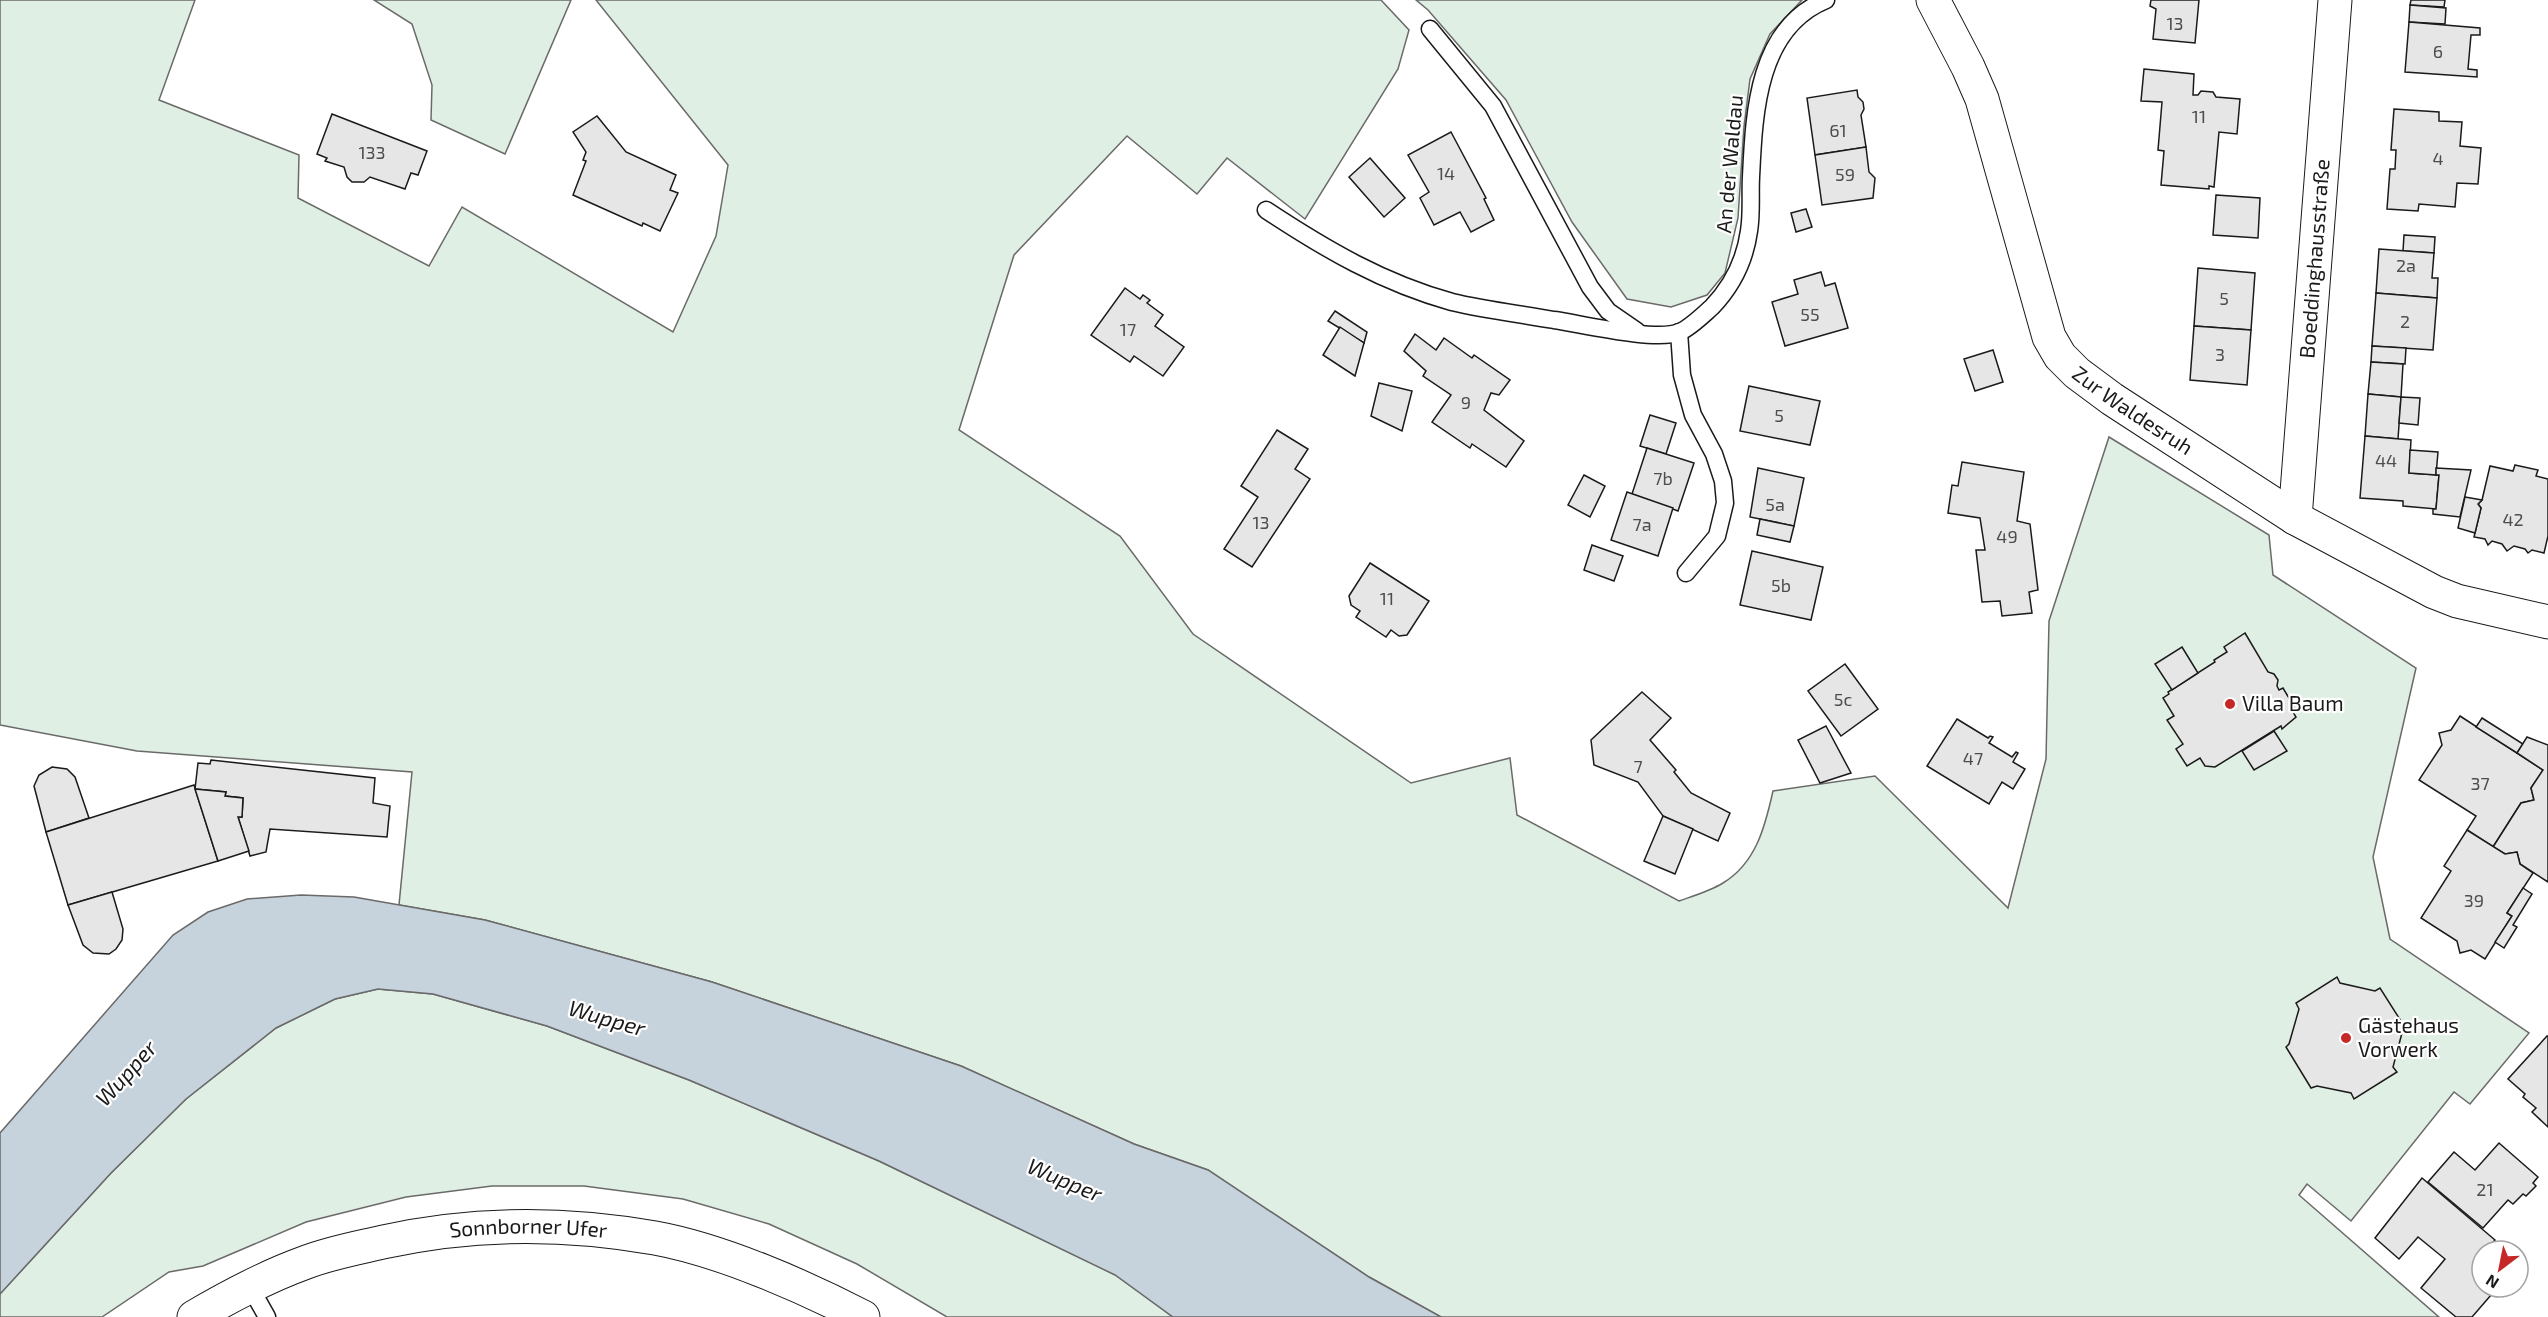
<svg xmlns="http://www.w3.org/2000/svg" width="2548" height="1317" viewBox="0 0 2548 1317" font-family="'Exo 2',sans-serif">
	<rect width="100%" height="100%" fill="#fff"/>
	<g fill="#e0efe3" stroke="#6a6a6a" stroke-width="1.5">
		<path d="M0 0H195L159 100 299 155 298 198 429 266 462 207 673 332 716 236 728 165 596 0H1381L1409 30 1398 69 1305 219 1227 158 1197 194 1127 136 1014 255 959 430 1120 536 1193 634 1411 783 1510 758 1517 815 1679 901C1693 896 1710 891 1723 883 1756 863 1765 827 1773 791L1875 776 2008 908 2046 759 2049 621 2109 437 2269 535 2273 575 2416 668 2373 857 2390 939 2529 1033 2470 1104 2454 1092 2351 1221 2307 1184 2299 1195 2439 1317H1441L1369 1277 1208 1170 1134 1144 961 1066 712 982 485 920 399 905 412 772 137 751 0 725Z"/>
		<path d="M374 0H571L505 154 431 120 432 85 412 24Z"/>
		<path d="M1416 0H1802L1770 34 1750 79 1744 127 1738 218 1725 273 1707 295 1671 307 1627 299 1572 222 1506 100 1428 10Z"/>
		<path d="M378 989 433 994 547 1026 689 1080 879 1161 1116 1275 1173 1317H947L857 1264 769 1224 683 1199 584 1186H492L406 1197 306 1222 203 1266 169 1272 102 1317H0V1294L111 1173 186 1099 276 1028 335 999Z"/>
	</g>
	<path fill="#c6d2dc" stroke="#6a6a6a" stroke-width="1.5" d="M301 895 354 897 485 920 712 982 961 1066 1134 1144 1208 1170 1369 1277 1441 1317H1173L1115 1275 879 1161 689 1080 547 1026 433 994 378 989 335 999 276 1028 186 1099 111 1173 0 1294V1133L173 935 208 912 247 899Z"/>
	<g fill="#e6e6e6" stroke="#1a1a1a" stroke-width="1.5">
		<path d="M2151 0H2199L2195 43 2153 39 2156 9 2150 6Z"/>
		<path d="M2411 0H2445L2444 7 2410 5Z"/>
		<path d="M2410 5 2446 8 2445 24 2409 22Z"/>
		<path d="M2409 22 2480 28V35H2471L2468 69 2477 70V77L2405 72Z"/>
		<path d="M2144 69 2194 74 2193 95H2198L2201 91 2213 92 2216 97 2240 99 2237 134 2219 132 2214 187 2209 186V189L2161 185 2164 151 2158 150 2162 102 2141 101Z"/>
		<path d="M1857 90 1858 97 1863 102 1864 109 1861 115 1866 147 1815 155 1807 98Z"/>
		<path d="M2394 109 2439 112V121L2462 122 2460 146 2481 148 2478 184 2457 183 2455 207 2419 204 2418 211 2387 209 2390 169H2395L2396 150H2391Z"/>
		<path d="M332 114 427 151 418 175 411 173 405 189 370 177 364 182H352L347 177 344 167 325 161 327 158 317 154Z"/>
		<path d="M597 116 626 152 676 175 670 190 678 193 660 231 643 223 642 226 573 195 586 161 583 160 586 152 573 132Z"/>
		<path d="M1451 132 1486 198 1484 199 1494 220 1471 232 1460 212 1434 225 1420 198 1429 192 1408 155Z"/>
		<path d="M1866 147 1869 172 1875 178 1873 198 1822 205 1815 155Z"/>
		<path d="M1370 158 1405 198 1384 217 1349 177Z"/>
		<path d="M2216 195 2260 198 2258 238 2213 235Z"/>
		<path d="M1806 209 1812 227 1796 232 1791 213Z"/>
		<path d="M2404 235 2435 237 2434 253 2403 251Z"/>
		<path d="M2379 249 2434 253 2432 278H2438L2437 298 2376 293Z"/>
		<path d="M2198 268 2255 273 2251 330 2194 326Z"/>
		<path d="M1821 272 1825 286 1835 283 1848 328 1785 346 1772 302 1798 294 1794 280Z"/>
		<path d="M1125 288 1140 299 1143 295 1150 300 1147 303 1163 315 1155 326 1184 347 1163 376 1134 356 1130 362 1091 335Z"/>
		<path d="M2376 293 2437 298 2433 350 2372 346Z"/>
		<path d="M1335 311 1367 332 1364 343 1328 321Z"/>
		<path d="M2194 326 2251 330 2247 385 2190 380Z"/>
		<path d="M1340 327 1364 343 1355 376 1323 355Z"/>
		<path d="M1415 334 1436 350 1444 338 1472 358 1474 355 1510 380 1499 395 1491 393 1484 410 1524 441 1506 467 1472 444 1470 448 1432 422 1451 395 1423 376 1426 371 1404 351Z"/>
		<path d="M2372 346 2406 348 2405 364 2371 362Z"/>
		<path d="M1993 350 2003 382 1975 391 1964 359Z"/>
		<path d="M2371 362 2403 364 2401 397 2368 394Z"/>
		<path d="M1379 383 1412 391 1402 431 1371 416Z"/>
		<path d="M1749 386 1820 401 1810 445 1740 431Z"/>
		<path d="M2368 394 2401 397 2398 439 2365 436Z"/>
		<path d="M2401 397 2420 398 2418 425 2399 423Z"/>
		<path d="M1650 415 1676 423 1666 454 1640 446Z"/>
		<path d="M1277 430 1308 449 1295 469 1310 479 1252 567 1224 549 1258 497 1241 486Z"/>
		<path d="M2365 436 2411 440 2409 473 2439 475 2436 509 2403 506V501L2360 498Z"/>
		<path d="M1647 448 1694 463 1678 511 1632 494Z"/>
		<path d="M2410 450 2438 452 2436 475 2409 473Z"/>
		<path d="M1962 462 2024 472 2017 521 2030 524 2038 590 2029 592 2032 613 2002 616 2000 601 1982 602 1976 550H1985L1980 518 1948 513 1952 485 1958 486Z"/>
		<path d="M2515 465 2538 470 2536 476 2548 479V536L2544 553 2532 550 2528 553 2525 549 2514 546 2507 551 2502 544 2492 541 2488 545 2485 539 2474 537 2481 508 2478 504 2482 500 2490 466 2513 471Z"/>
		<path d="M1758 468 1804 478 1794 526 1750 517Z"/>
		<path d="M2436 468 2471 470 2460 517 2433 514V509H2436L2439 475H2436Z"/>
		<path d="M1584 475 1605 486 1590 517 1568 505Z"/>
		<path d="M1627 492 1673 508 1658 556 1611 540Z"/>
		<path d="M2465 497 2482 500 2478 504 2481 508 2475 533 2458 528Z"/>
		<path d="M1760 519 1794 526 1790 542 1757 535Z"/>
		<path d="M1592 545 1623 556 1614 581 1584 570Z"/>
		<path d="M1752 551 1823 567 1811 620 1740 605Z"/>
		<path d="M1370 563 1429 601 1407 635 1399 636 1391 630 1386 637 1356 617 1360 611 1351 605 1349 596Z"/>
		<path d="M2245 633 2268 672 2274 674 2278 680 2277 686 2279 690 2283 688 2296 710 2293 712 2296 717 2282 729 2281 726 2215 767 2205 766 2200 758 2187 766 2176 749 2183 744 2167 720 2174 716 2163 698 2169 694 2168 692 2215 662 2214 660 2227 652 2224 647Z"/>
		<path d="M2182 647 2198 673 2172 690 2155 664Z"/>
		<path d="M1845 664 1878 709 1841 736 1808 691Z"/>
		<path d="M1642 692 1671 718 1650 740 1676 770 1674 772 1691 793 1730 813 1718 841 1663 816 1638 782 1594 765 1591 740Z"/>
		<path d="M2460 716 2543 770 2531 788 2534 800 2521 803 2493 847 2467 830 2476 816 2419 780 2442 745 2439 733 2451 730Z"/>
		<path d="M2482 718 2523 744 2517 753 2476 727Z"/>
		<path d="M1957 719 1988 738 1990 736 1993 737 1989 743 2012 757 2016 752 2018 753 2013 762 2025 769 2013 789 2002 782 1989 804 1927 766Z"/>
		<path d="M1826 726 1851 773 1820 783 1798 740Z"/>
		<path d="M2274 731 2287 751 2254 770 2242 751Z"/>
		<path d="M2527 737 2548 745V882L2520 864 2517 852 2505 854 2493 847 2521 803 2534 800 2531 788 2543 770 2517 753Z"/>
		<path d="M211 760 375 778 373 803 390 806 387 837 270 829 266 852 250 856 238 817H242L243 798 225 796 226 792 195 789 198 763 210 764Z"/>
		<path d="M52 767 67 769 75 777 89 818 46 832 34 786 39 775Z"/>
		<path d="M194 785 218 861 68 905 46 832Z"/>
		<path d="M195 789 226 792 225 796 243 798 242 817H238L249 851 218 861Z"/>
		<path d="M1663 816 1693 829 1675 874 1644 861Z"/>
		<path d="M2467 830 2505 854 2517 852 2520 864 2533 873 2507 913 2512 916 2485 959 2471 950 2460 953 2457 941 2421 918 2451 871 2444 866Z"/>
		<path d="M2523 888 2532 894 2513 925 2517 927 2504 948 2495 942 2512 916 2507 913Z"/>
		<path d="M112 892 123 929 122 940 116 949 109 954 93 953 83 945 68 905Z"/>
		<path d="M2337 977 2340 983 2375 991 2380 988 2406 1029 2402 1033 2393 1067 2397 1072 2354 1099 2351 1093 2317 1086 2311 1088 2286 1047 2289 1044 2299 1009 2296 1003Z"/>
		<path d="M2547 1036H2548V1127L2532 1112 2536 1108 2523 1097 2525 1094 2508 1079Z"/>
		<path d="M2499 1143 2538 1177 2533 1183 2536 1186 2526 1196 2523 1194 2513 1204 2508 1200 2483 1228 2428 1182 2454 1152 2475 1170Z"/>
		<path d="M2422 1178 2495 1240 2485 1251H2482V1287H2498L2472 1317H2456L2421 1288 2445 1259 2418 1237 2399 1259 2375 1238Z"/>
	</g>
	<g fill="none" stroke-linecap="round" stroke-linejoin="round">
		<g stroke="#1a1a1a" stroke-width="19">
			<g id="service">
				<path d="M1430 29 1493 106 1590 287 1608 311 1637 331"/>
				<path d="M1266 210C1325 249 1383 283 1452 302 1485 310 1521 314 1554 320 1582 324 1656 342 1680 332 1691 327 1703 315 1712 307 1732 286 1745 260 1749 231 1752 213 1750 195 1751 177 1754 114 1757 28 1826 0"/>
				<path d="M1679 332 1682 375 1693 415 1714 454 1723 481 1725 503 1717 536 1686 573"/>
				<path d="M249 1285 267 1317"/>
			</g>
		</g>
		<g stroke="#1a1a1a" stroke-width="35">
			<g id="minor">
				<path id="s1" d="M1933 0 1968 67 1982 99 2049 337 2060 356 2077 373 2112 399 2295 518 2434 592 2457 601 2548 622"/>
				<path id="s2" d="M2295 518 2335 0"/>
			</g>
		</g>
		<g stroke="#1a1a1a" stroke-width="35">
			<g id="primary">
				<path id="s3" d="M194 1317C230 1296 265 1277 304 1263 329 1253 357 1248 383 1242 473 1222 564 1222 655 1238 721 1250 803 1286 863 1317"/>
			</g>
		</g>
		<use href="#service" stroke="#fff" stroke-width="16"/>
		<use href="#minor" stroke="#fff" stroke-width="33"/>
		<use href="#primary" stroke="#fff" stroke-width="33"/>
	</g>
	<g fill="#c62828" stroke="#fff" stroke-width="2">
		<circle cx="2230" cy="704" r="6"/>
		<circle cx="2346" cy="1038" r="6"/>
	</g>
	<g text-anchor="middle" stroke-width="4.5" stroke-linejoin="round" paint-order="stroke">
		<g font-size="18" fill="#4d4d4d">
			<text x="2175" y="30">13</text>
			<text x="2438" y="58">6</text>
			<text x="2199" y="123">11</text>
			<text x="1838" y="137">61</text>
			<text x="372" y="159">133</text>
			<text x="2438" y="165">4</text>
			<text x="1446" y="180">14</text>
			<text x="1845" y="181">59</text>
			<text x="2406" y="272">2a</text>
			<text x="2224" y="305">5</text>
			<text x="1810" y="321">55</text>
			<text x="2405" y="328">2</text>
			<text x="1128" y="336">17</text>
			<text x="2220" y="361">3</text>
			<text x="1466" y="409">9</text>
			<text x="1779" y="422">5</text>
			<text x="2386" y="467">44</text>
			<text x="1663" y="485">7b</text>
			<text x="1775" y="511">5a</text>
			<text x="2513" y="526">42</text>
			<text x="1261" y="529">13</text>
			<text x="1642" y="531">7a</text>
			<text x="2007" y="543">49</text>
			<text x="1781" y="592">5b</text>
			<text x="1387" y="605">11</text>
			<text x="1843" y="706">5c</text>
			<text x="1973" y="765">47</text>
			<text x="1638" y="773">7</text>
			<text x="2480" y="790">37</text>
			<text x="2474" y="907">39</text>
			<text x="2485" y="1196">21</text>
		</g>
		<g font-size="21" fill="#1a1a1a" stroke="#fff">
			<text transform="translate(1730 164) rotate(-85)" y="7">An der Waldau</text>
			<text dy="7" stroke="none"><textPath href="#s2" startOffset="260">Boeddinghausstraße</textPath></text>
			<text dy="7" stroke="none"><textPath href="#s1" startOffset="471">Zur Waldesruh</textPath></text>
			<text dy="7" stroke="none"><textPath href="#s3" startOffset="351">Sonnborner Ufer</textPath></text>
		</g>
		<g font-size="21" fill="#1a1a1a" stroke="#fff" text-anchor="start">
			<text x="2242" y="711">Villa Baum</text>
			<text x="2358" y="1033">Gästehaus<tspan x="2358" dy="24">Vorwerk</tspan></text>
		</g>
		<g font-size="22" font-style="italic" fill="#1a1a1a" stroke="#fff">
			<text transform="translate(607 1018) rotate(16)" y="8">Wupper</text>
			<text transform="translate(126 1073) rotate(-48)" y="8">Wupper</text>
			<text transform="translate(1065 1180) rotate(23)" y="8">Wupper</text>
		</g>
	</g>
	<g transform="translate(2500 1269) rotate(212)"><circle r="28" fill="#ffffff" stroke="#a3a3a3" stroke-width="1.5"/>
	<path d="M0-4.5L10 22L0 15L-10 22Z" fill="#c62828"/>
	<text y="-9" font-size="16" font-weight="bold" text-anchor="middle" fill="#1a1a1a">N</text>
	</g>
</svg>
